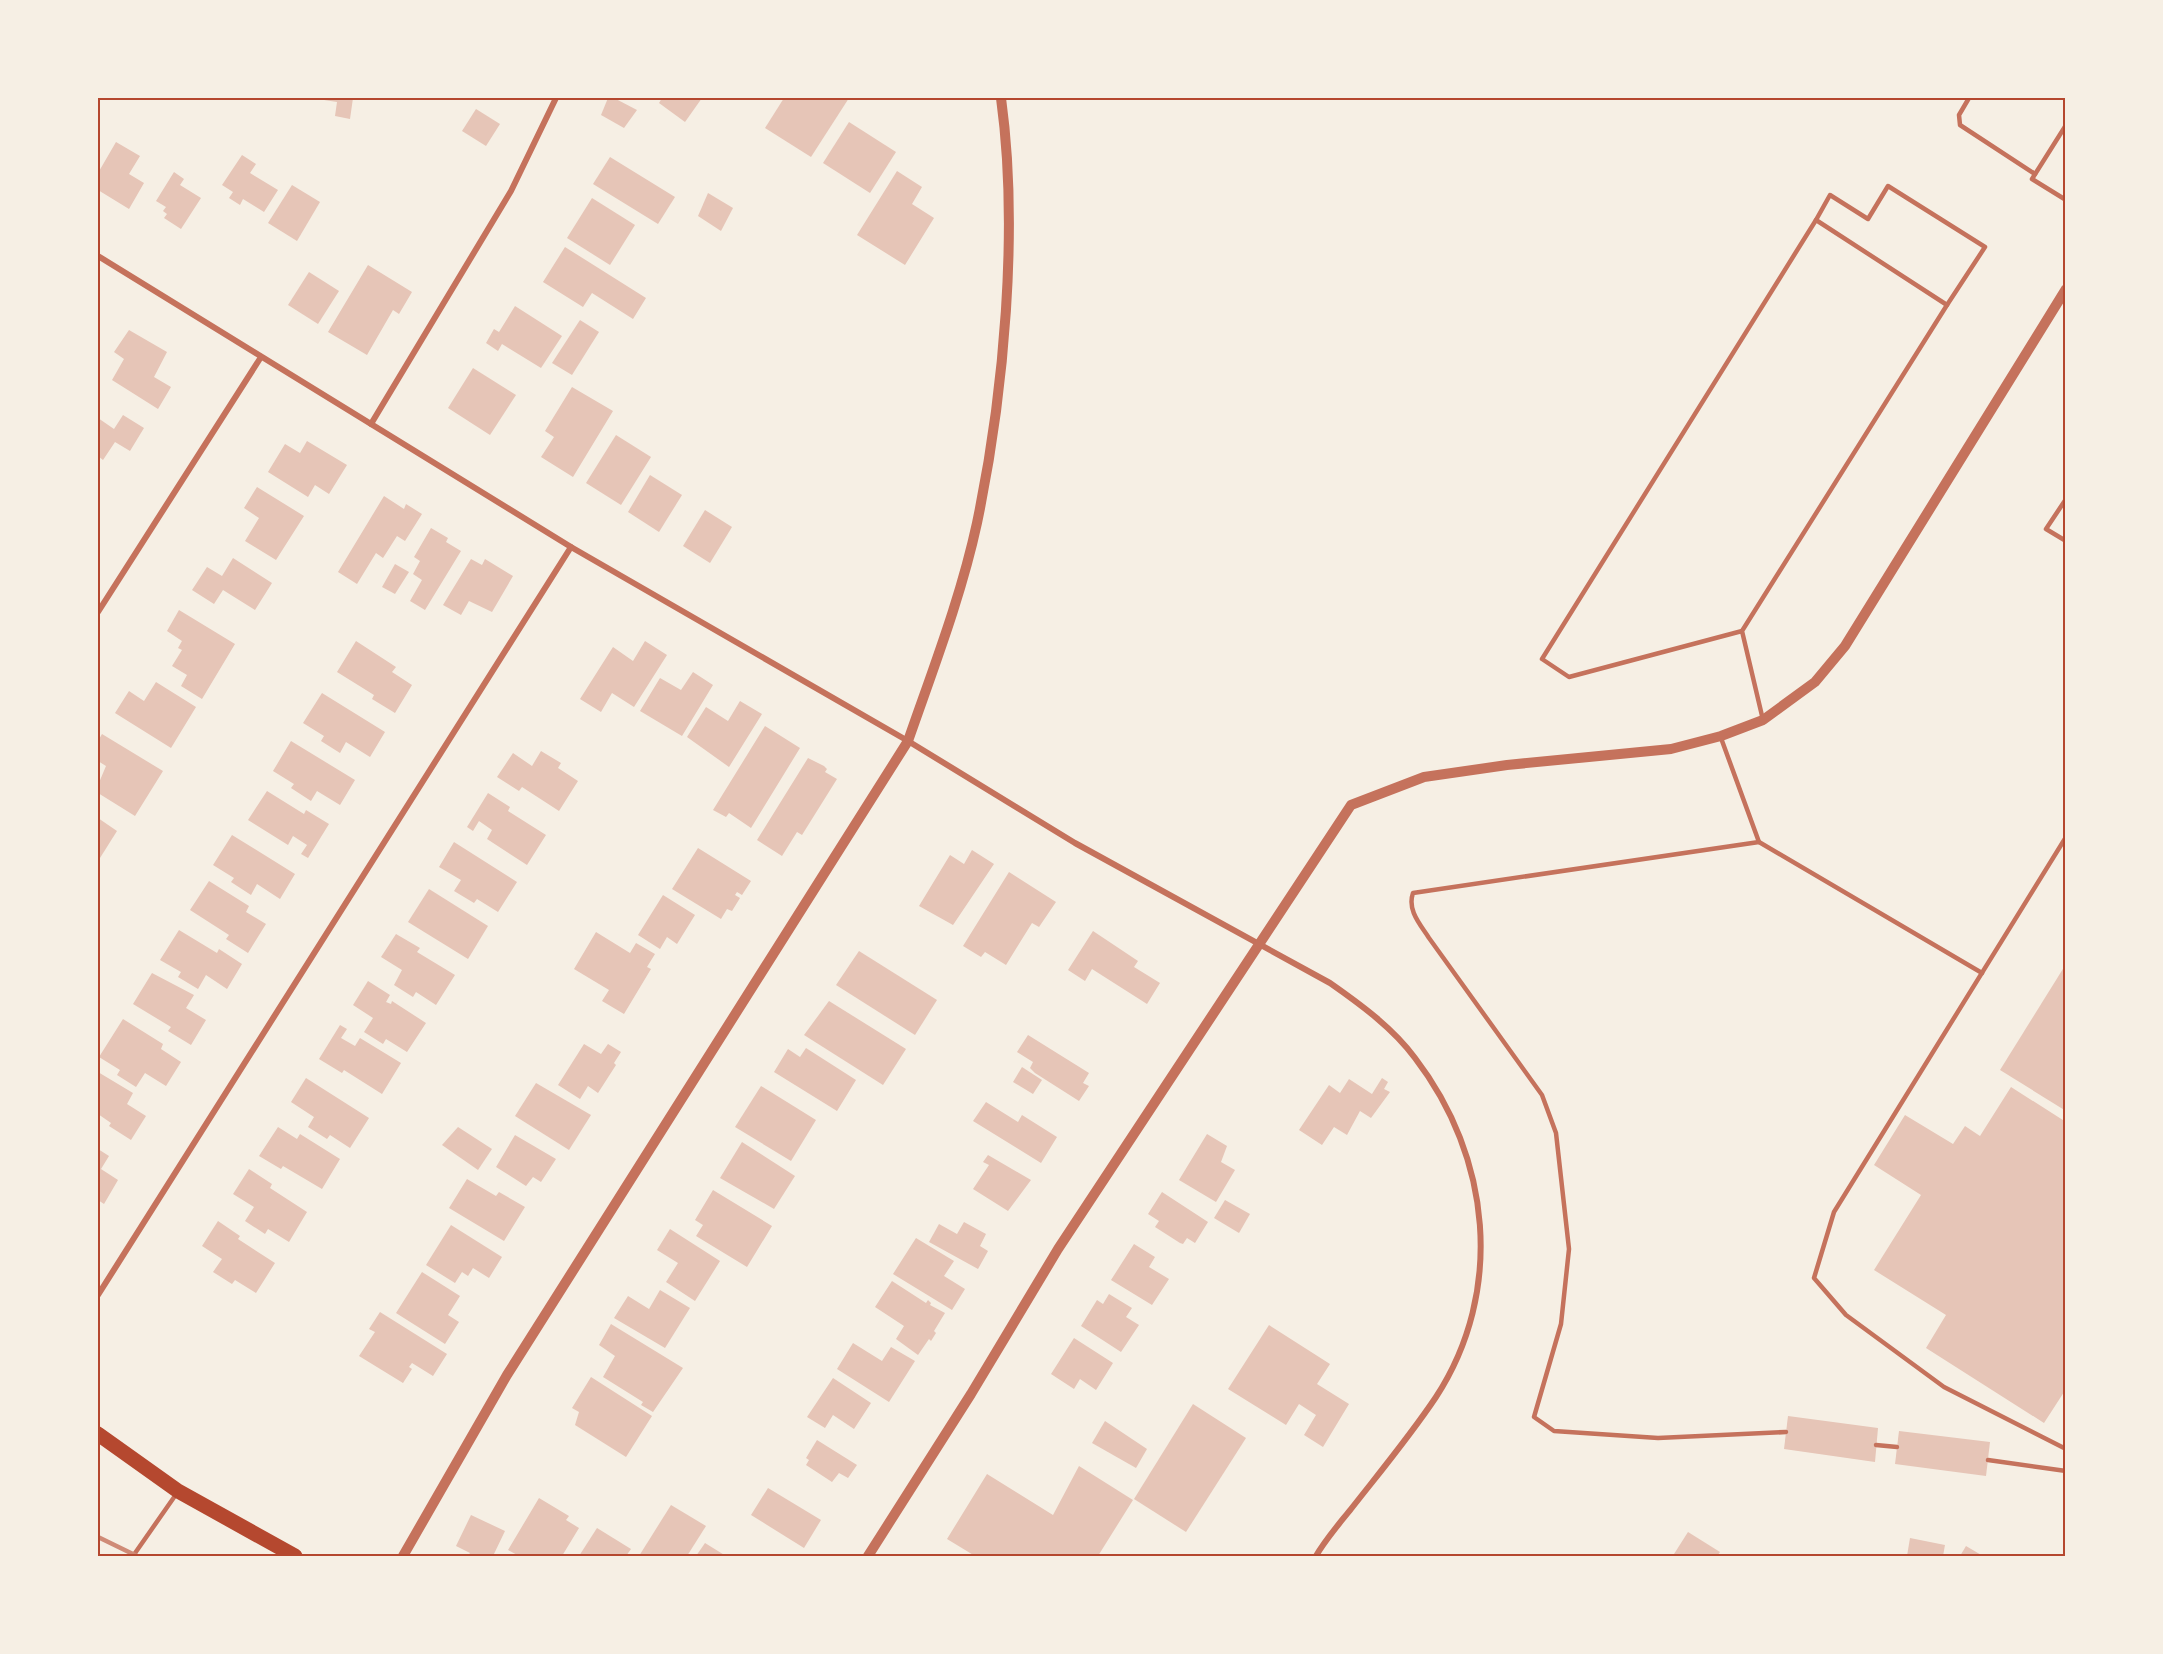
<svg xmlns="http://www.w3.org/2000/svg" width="2163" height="1654" viewBox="0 0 2163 1654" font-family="'Nunito Sans',sans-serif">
	<rect width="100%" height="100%" fill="#f6efe4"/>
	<g fill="#e6c5b7">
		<path d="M325 98H353L350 119 335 116 337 102 324 100Z"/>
		<path d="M608 98H614L637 110 624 128 601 115Z"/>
		<path d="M662 98H702L685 122 659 103Z"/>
		<path d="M784 98H849L811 157 765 128Z"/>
		<path d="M476 109 500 124 486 146 462 131Z"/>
		<path d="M849 122 896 152 870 193 823 163Z"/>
		<path d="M116 142 140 156 129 174 144 183 129 209 98 190V173Z"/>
		<path d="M242 155 256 164 250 173 278 190 264 212 243 199 240 205 229 198 233 192 222 185Z"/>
		<path d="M610 157 675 197 658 224 593 184Z"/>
		<path d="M897 171 922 187 912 204 934 218 905 265 857 235Z"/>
		<path d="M174 172 184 179 180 185 201 198 181 229 164 218 167 214 163 211 166 207 156 201Z"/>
		<path d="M292 185 320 202 297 241 268 223Z"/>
		<path d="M708 193 733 208 721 231 698 216Z"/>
		<path d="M592 198 635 225 610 265 567 238Z"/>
		<path d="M565 247 646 298 633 319 592 293 583 307 543 282Z"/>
		<path d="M368 265 412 292 399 314 393 310 367 355 328 332Z"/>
		<path d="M309 272 339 291 318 324 288 305Z"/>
		<path d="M515 306 562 336 541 368 502 344 498 351 486 343 494 329 499 332Z"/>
		<path d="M580 320 599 332 572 375 552 363Z"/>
		<path d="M129 330 167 352 154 377 171 387 158 409 112 380 124 359 114 352Z"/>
		<path d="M473 368 516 395 490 435 448 408Z"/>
		<path d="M572 387 613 411 573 477 541 457 554 437 545 431Z"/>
		<path d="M123 415 144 428 130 451 115 442 103 460 98 456V418L114 429Z"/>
		<path d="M616 435 651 457 621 505 586 483Z"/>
		<path d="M307 441 347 465 329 494 315 485 308 497 268 472 285 444 300 453Z"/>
		<path d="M650 475 682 495 659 532 628 512Z"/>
		<path d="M257 487 304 516 276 560 245 541 259 518 244 508Z"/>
		<path d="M384 496 404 509 406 504 422 514 405 541 397 536 383 558 376 553 357 584 338 572Z"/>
		<path d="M705 510 732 527 710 563 683 546Z"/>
		<path d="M431 528 448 538 446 542 461 551 425 610 410 601 422 580 413 574 420 561 414 557Z"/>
		<path d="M233 558 272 583 255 610 223 590 214 604 192 590 207 567 222 576Z"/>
		<path d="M471 559 482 565 485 559 513 576 492 612 469 601 461 615 443 605Z"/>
		<path d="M395 564 409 572 395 594 382 587Z"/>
		<path d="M179 610 235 644 202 699 181 686 187 675 172 666 182 650 178 648 182 641 167 631Z"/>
		<path d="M356 641 396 667 392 672 412 685 395 713 372 699 374 695 337 672Z"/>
		<path d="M645 641 667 655 634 707 612 693 601 712 580 699 613 647 633 661Z"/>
		<path d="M693 672 713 685 682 736 640 711 660 678 681 690Z"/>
		<path d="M156 682 196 707 171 748 115 713 129 691 144 701Z"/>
		<path d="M322 693 385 732 370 757 346 742 340 753 321 741 324 736 303 723Z"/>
		<path d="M740 701 762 714 729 767 687 737 706 707 728 721Z"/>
		<path d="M765 726 800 748 751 828 729 813 726 817 713 810Z"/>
		<path d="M102 734 163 771 135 816 98 793V785L106 766 98 761V741Z"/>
		<path d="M291 741 355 780 340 805 317 791 311 801 291 788 294 784 273 771Z"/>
		<path d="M541 751 561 763 558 768 578 781 559 811 522 787 519 791 497 777 513 753 532 766Z"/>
		<path d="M808 758 824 766 827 769 825 772 837 779 802 835 797 832 782 856 757 840Z"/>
		<path d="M267 791 304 814 306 810 329 824 308 858 301 854 307 845 293 836 288 845 248 820Z"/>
		<path d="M488 793 510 807 508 811 546 835 527 865 487 839 492 830 479 821 473 831 467 827Z"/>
		<path d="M98 818 117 831 100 858 98 857Z"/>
		<path d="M232 835 295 874 280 899 257 884 251 895 231 882 234 878 213 865Z"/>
		<path d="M454 842 517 882 498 912 477 899 474 903 454 891 461 880 439 867Z"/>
		<path d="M698 848 751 881 742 895 737 892 735 895 740 898 732 911 727 909 721 919 672 889Z"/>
		<path d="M972 850 994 864 953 925 919 906 950 855 964 864Z"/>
		<path d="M1009 872 1056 902 1039 927 1032 923 1006 965 985 952 981 957 963 946Z"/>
		<path d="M209 881 249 906 246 912 266 924 248 953 226 939 229 935 190 910Z"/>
		<path d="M429 889 488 926 468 959 408 922Z"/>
		<path d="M663 895 695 915 677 944 667 937 660 949 638 935Z"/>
		<path d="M179 930 217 953 219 949 242 964 227 989 206 975 198 989 178 977 181 972 160 960Z"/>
		<path d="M1093 931 1138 961 1134 967 1160 983 1147 1004 1092 969 1085 981 1068 970Z"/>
		<path d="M596 932 630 953 636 943 655 954 647 967 651 969 624 1014 602 1001 609 990 574 969Z"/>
		<path d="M396 934 420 948 417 952 455 975 436 1005 416 992 413 997 394 985 402 970 381 957Z"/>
		<path d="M859 951 937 1000 915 1035 836 985Z"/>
		<path d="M2066 964V1111L2000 1070Z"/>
		<path d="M152 973 194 995 186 1008 206 1020 191 1045 168 1031 171 1027 133 1004Z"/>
		<path d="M368 981 390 995 386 1002 391 1004 392 1001 426 1023 407 1052 386 1039 383 1044 364 1032 373 1018 353 1005Z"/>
		<path d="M829 1001 906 1049 883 1085 804 1035Z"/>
		<path d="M123 1019 163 1044 161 1049 181 1062 166 1086 145 1073 136 1087 117 1075 120 1070 99 1057Z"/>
		<path d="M340 1025 347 1029 341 1038 355 1046 360 1038 401 1063 382 1094 344 1070 342 1073 319 1059Z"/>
		<path d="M1028 1035 1089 1073 1083 1083 1089 1086 1079 1101 1035 1073 1030 1068 1033 1062 1017 1052Z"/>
		<path d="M584 1044 601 1054 608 1044 621 1052 614 1063 616 1065 598 1093 588 1086 580 1099 558 1085Z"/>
		<path d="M806 1048 856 1080 837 1111 774 1072 788 1049 800 1057Z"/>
		<path d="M1022 1067 1042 1080 1033 1094 1013 1082Z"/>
		<path d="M98 1072 133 1093 127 1104 146 1116 131 1140 109 1126 111 1123 98 1114Z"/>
		<path d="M306 1078 369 1118 350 1148 330 1135 327 1139 308 1127 314 1117 291 1102Z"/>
		<path d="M1382 1078 1388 1082 1384 1089 1390 1092 1371 1118 1360 1111 1347 1135 1334 1127 1322 1145 1299 1130 1329 1085 1340 1093 1349 1079 1372 1094Z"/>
		<path d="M536 1083 591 1115 569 1150 515 1116Z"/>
		<path d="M761 1086 816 1120 791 1161 735 1127Z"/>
		<path d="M2011 1087 2066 1122V1389L2044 1423 1926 1348 1946 1315 1874 1270 1921 1195 1874 1165 1905 1115 1953 1144 1965 1126 1980 1136Z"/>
		<path d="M986 1102 1018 1122 1022 1115 1057 1137 1041 1163 973 1121Z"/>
		<path d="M278 1127 297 1139 300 1134 340 1159 322 1189 283 1166 281 1169 259 1156Z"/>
		<path d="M458 1127 492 1149 478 1170 442 1145Z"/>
		<path d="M1207 1134 1227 1146 1221 1162 1235 1170 1216 1202 1179 1180Z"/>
		<path d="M515 1135 556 1159 541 1182 533 1177 526 1186 496 1167Z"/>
		<path d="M742 1142 795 1176 774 1209 720 1178Z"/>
		<path d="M98 1149 109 1156 101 1169 118 1180 104 1204 98 1200Z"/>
		<path d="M988 1155 1031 1180 1008 1211 973 1189 989 1165 983 1162Z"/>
		<path d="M249 1169 272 1184 270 1188 307 1212 289 1242 268 1229 265 1234 245 1221 254 1207 233 1194Z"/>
		<path d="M467 1179 496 1196 499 1192 525 1207 504 1241 449 1208Z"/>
		<path d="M713 1190 772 1226 747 1267 696 1236 703 1225 695 1220Z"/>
		<path d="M1162 1192 1208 1222 1195 1243 1187 1238 1183 1244 1180 1243 1155 1227 1159 1221 1148 1214Z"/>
		<path d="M1225 1200 1250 1214 1239 1233 1214 1218Z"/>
		<path d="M218 1221 240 1236 238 1239 275 1263 256 1293 235 1280 232 1284 213 1272 222 1259 202 1246Z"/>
		<path d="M964 1222 986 1234 980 1246 988 1251 978 1269 929 1242 939 1224 957 1234Z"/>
		<path d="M451 1225 502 1257 489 1278 473 1268 468 1276 462 1272 455 1283 426 1265Z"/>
		<path d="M670 1229 720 1261 695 1301 666 1282 678 1263 657 1250Z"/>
		<path d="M916 1238 954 1261 944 1276 965 1289 952 1310 893 1274Z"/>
		<path d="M1134 1244 1155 1257 1149 1267 1169 1279 1152 1305 1111 1280Z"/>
		<path d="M422 1272 460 1296 448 1315 459 1322 445 1344 396 1313Z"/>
		<path d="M892 1281 926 1303 928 1300 931 1303 930 1305 945 1313 934 1331 936 1333 931 1341 929 1339 918 1355 896 1339 904 1326 875 1307Z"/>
		<path d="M660 1290 690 1308 665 1348 614 1318 628 1296 649 1309Z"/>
		<path d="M1109 1294 1132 1308 1126 1317 1139 1325 1121 1352 1081 1326 1097 1300 1103 1304Z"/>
		<path d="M380 1312 447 1354 433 1376 412 1363 409 1367 412 1369 403 1383 359 1356 375 1332 369 1329Z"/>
		<path d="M611 1324 683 1368 653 1412 641 1405 643 1402 603 1377 615 1356 599 1345Z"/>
		<path d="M1269 1325 1330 1364 1317 1384 1349 1404 1323 1447 1304 1435 1316 1415 1299 1404 1286 1425 1228 1389Z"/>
		<path d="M1074 1338 1113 1363 1096 1390 1080 1379 1074 1389 1051 1374Z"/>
		<path d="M853 1343 882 1361 891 1347 915 1361 889 1402 837 1369Z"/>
		<path d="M591 1377 652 1416 626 1457 575 1425 579 1412 572 1408Z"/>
		<path d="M833 1378 871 1403 854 1429 833 1415 825 1428 807 1417Z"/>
		<path d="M1193 1404 1246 1438 1186 1532 1134 1499Z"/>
		<path d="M1788 1416 1878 1428 1875 1462 1784 1449Z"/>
		<path d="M1105 1421 1147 1449 1136 1468 1092 1443Z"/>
		<path d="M1899 1431 1990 1442 1986 1476 1895 1464Z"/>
		<path d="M817 1440 857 1465 848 1478 839 1473 832 1482 806 1465 809 1460 806 1458Z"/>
		<path d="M1079 1466 1133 1500 1098 1556H975L947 1539 987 1474 1053 1515Z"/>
		<path d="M768 1488 821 1520 804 1548 751 1515Z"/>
		<path d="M539 1498 569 1516 566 1520 579 1528 562 1556H519L508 1550Z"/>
		<path d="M671 1505 706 1526 687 1556H639Z"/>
		<path d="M471 1515 505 1531 493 1556H468L470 1553 456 1546Z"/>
		<path d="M597 1528 631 1549 626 1556H579Z"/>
		<path d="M1688 1532 1720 1552 1717 1556H1679L1674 1554Z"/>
		<path d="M1910 1538 1945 1545 1943 1556H1907Z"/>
		<path d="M705 1543 726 1556H696Z"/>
		<path d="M1966 1546 1983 1556H1960Z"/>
	</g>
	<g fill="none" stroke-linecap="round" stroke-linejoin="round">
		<g stroke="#c5725c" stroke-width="4.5">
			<path d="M1969 98 1959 115 1960 125 2035 174"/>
			<path d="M2066 125 2032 179 2066 200"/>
			<path d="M1816 220 1830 195 1868 219 1888 186 1985 247 1947 305"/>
			<path d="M2066 499 2046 529 2066 541"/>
			<path d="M1742 631 1569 677 1542 659 1816 220 1947 305 1742 631 1763 720"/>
			<path d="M1721 738 1759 842 1982 973"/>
			<path d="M2066 837 1834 1212 1814 1278 1846 1315 1944 1387 2066 1449"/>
			<path d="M1759 842 1413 893C1407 910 1420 924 1429 938L1542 1095 1556 1133 1569 1249 1561 1324 1534 1417 1554 1431 1658 1438 1786 1432"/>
			<path d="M1876 1445 1897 1447"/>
			<path d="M1988 1460 2066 1471"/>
			<path d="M133 1556 177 1493"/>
		</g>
		<g stroke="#c5725c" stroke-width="6">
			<path d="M98 256 571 547 908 741 1075 843 1330 983C1360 1004 1393 1028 1415 1058 1491 1157 1505 1291 1436 1397 1410 1436 1380 1472 1351 1509 1339 1524 1325 1540 1316 1556"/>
			<path d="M371 424 511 191 556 98"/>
			<path d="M98 612 261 357"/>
			<path d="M98 1295 571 547"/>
		</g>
		<g stroke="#c5725c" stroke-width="10">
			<path d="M403 1556 507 1375 908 741C933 669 961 597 977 523 1004 394 1019 229 1001 98"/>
			<path d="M868 1556 971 1394 1058 1249 1351 805 1424 777 1507 765 1671 749 1721 736 1763 720 1815 682 1845 646 2066 289"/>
		</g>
		<path stroke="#b5482f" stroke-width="15" d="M98 1434 178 1491 295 1556"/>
		<path stroke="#cf8b77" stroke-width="4.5" d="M98 1537 137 1556"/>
	</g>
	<rect width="2163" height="1654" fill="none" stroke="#f6efe4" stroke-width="198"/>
	<rect x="99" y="99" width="1965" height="1456" fill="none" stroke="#b5482f" stroke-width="2"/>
</svg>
